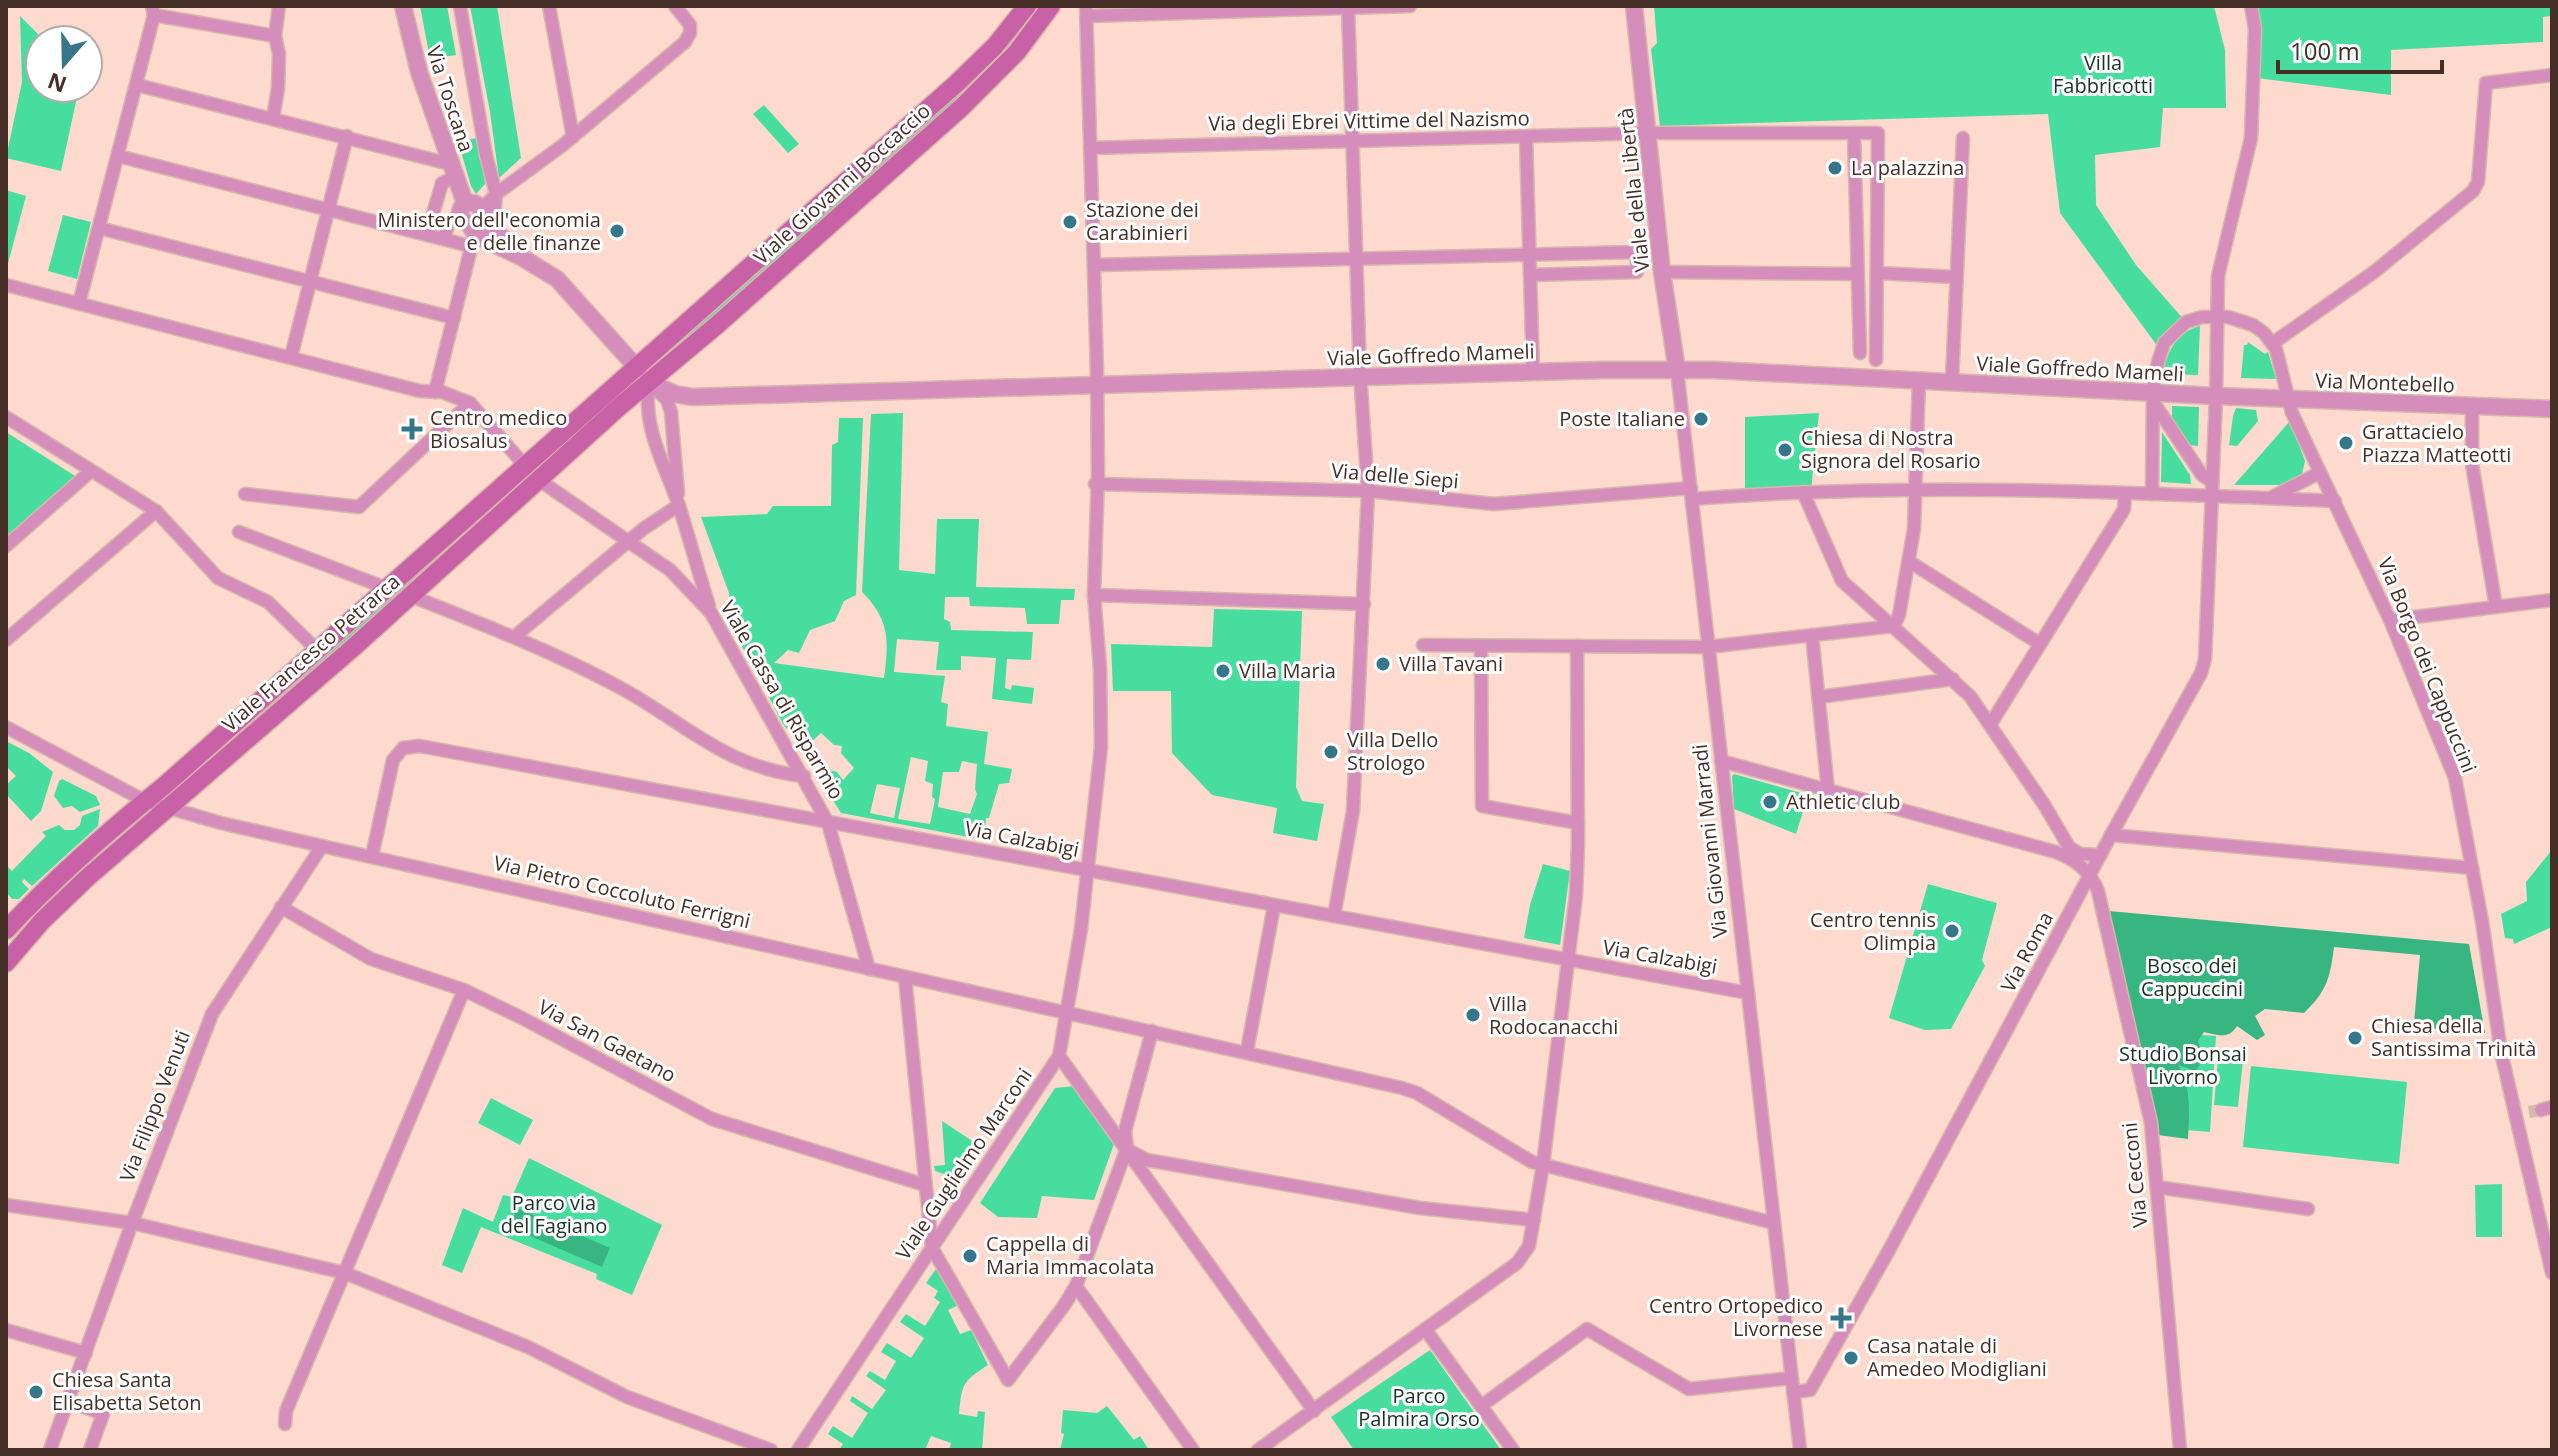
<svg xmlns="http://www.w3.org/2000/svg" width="2558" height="1456" viewBox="0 0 2558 1456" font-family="'Open Sans',sans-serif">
	<rect width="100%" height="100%" fill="#fddacd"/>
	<g fill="#47dd9f" fill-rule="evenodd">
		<path d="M420 6H447L456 55 430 59Z"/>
		<path d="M470 6H497L521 158 499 178 490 112Z"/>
		<path d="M1034 6H1045L1017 46 710 324 654 367 656 362 738 289Z"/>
		<path d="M1654 6H2214L2225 50 2226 108H2163L2160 147 2095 155 2096 205 2136 265 2186 322 2161 351 2060 213 2048 114 1660 126 1651 49 1657 43Z"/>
		<path d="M2258 6H2552V16L2543 17V42L2391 50V95L2257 78Z"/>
		<path d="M20 16 44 40H40V88H79L61 171 6 158 22 82Z"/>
		<path d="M764 105 799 144 788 153 753 114Z"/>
		<path d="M478 138 485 184 476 194 471 186 458 141Z"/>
		<path d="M6 190 26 196 6 271Z"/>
		<path d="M63 215 91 222 77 279 48 271Z"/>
		<path d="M2200 326 2198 375 2164 374C2165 353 2178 331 2200 326Z"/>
		<path d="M2248 342 2265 354 2268 352 2276 379 2241 378 2244 345H2247Z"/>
		<path d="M619 396 459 544 171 795 170 792 613 398Z"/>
		<path d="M2172 406 2199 407 2198 446 2188 445 2172 418Z"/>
		<path d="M2236 408 2256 410 2258 421 2237 446 2229 445 2233 416Z"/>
		<path d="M903 413 899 570 935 574 937 519H979L976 587 1075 589 1074 600H1061L1059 624H1027L1025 608 970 606 969 597H945L944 619 950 622 951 630 1033 632 1031 660 1007 659 1005 688 1011 690 1012 685 1034 688 1032 704 992 699 996 658 961 656V670H936L939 642 897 639 894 672 945 676 941 702 948 704 946 726 988 732 984 764 1012 769 1009 783 999 784 989 818H986L984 840 841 813 815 772 822 768 837 772 843 780 854 768 841 753 842 746 834 745 821 733 809 744 816 753 813 763 783 724 729 622V593L701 517 767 514 773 506H831L832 445 838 442 839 418H863L856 595 844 601 835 621 810 630 799 653 788 650 774 663 884 678C889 641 890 620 862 592L871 414ZM911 757 928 761 925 781 933 784 932 797 935 799 930 824 898 819ZM962 761 977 764 975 789 977 794 970 814 938 807 943 772H959ZM877 784 900 788 894 818 870 813Z"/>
		<path d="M1819 413 1811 491 1745 496V417Z"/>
		<path d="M2290 421 2305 461 2302 474 2280 485H2234Z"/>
		<path d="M6 432 75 476 6 537Z"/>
		<path d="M2162 432 2190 475 2191 484 2161 482Z"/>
		<path d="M1214 609 1302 611 1296 787 1302 801 1324 804 1317 841 1273 833 1277 808 1212 795 1172 753 1171 691H1113L1111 644 1212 647Z"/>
		<path d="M6 741 29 753 53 772 41 811 31 821 6 794V785L16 776 6 766Z"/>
		<path d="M1734 774 1808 795 1796 834 1734 809 1732 776Z"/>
		<path d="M62 779 96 796 100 805 80 812 72 806 63 808 54 796 59 781Z"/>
		<path d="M100 809 98 826 32 886 24 879 22 882 29 889 19 899H12L6 892V869L8 867 12 871 46 836 42 832 59 825 65 830H74L80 825 82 816Z"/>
		<path d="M2552 850V927L2514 944 2513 939 2505 938 2501 914 2527 901 2526 882Z"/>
		<path d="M1543 864 1570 871 1560 945 1524 938 1530 905Z"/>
		<path d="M1928 884 1997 903 1982 960 1985 966 1951 1029 1925 1030 1889 1018Z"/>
		<path d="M2143 1031 2216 1036 2210 1132 2163 1128Z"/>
		<path d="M2218 1058 2243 1060 2238 1107 2214 1105Z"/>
		<path d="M2251 1066 2407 1082 2399 1164 2243 1147Z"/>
		<path d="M1074 1086 1114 1144 1094 1200 1042 1196 1037 1218 998 1217 980 1203 1055 1088Z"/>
		<path d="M491 1098 533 1120 520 1145 478 1123Z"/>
		<path d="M942 1121 980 1146 959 1179 935 1171 934 1166 945 1165Z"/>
		<path d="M529 1158 662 1225 632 1295 596 1279 597 1274 481 1227 462 1273 442 1265 463 1208 493 1222 503 1195 512 1197Z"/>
		<path d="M2502 1184V1237H2476L2475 1185Z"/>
		<path d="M938 1266 959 1305 948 1310 960 1334 971 1330 988 1365C962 1382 962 1384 959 1414L977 1417 978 1411 985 1412 982 1450H949L951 1443 931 1436 925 1450 918 1448 917 1450H868L862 1448 861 1450H839L843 1444 828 1434 833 1426 852 1438 868 1413 850 1401 852 1396 872 1409 886 1390 866 1376 870 1371 885 1380 896 1361 881 1352 887 1343 911 1358 924 1338 900 1322 906 1314 925 1326 940 1302 934 1298 938 1291 926 1283Z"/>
		<path d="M1430 1350 1501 1450H1354L1331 1417Z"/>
		<path d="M1107 1406 1134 1440 1140 1436 1149 1450H1060L1064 1434 1061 1433 1063 1410 1097 1413Z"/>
	</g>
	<g fill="#37b682">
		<path d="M2109 911 2469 944 2485 1033 2416 1027 2414 1023 2420 955 2334 947C2330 978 2327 991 2304 1013L2265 1009 2255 1016 2265 1035 2257 1040 2237 1026C2228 1040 2218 1035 2204 1032L2198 1041 2203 1058 2196 1071 2178 1065C2192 1087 2189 1114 2188 1139L2158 1135Z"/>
		<path d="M517 1208 610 1248 602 1267 509 1227Z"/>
	</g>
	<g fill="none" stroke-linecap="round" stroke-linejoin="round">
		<path stroke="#d8b8ab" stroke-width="12" stroke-dasharray="12 6" stroke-linecap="butt" d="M2529 1112 2541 1110"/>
		<g stroke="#d8b8ab" stroke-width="15">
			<g id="minor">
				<path d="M460 6 486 155 496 194 493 228"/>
				<path d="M549 6 573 137"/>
				<path d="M154 15 275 36"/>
				<path d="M1087 16 1410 6"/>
				<path d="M137 85 450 164"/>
				<path d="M273 118 278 88 279 54 275 36 279 6"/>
				<path d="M1854 133 1860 353"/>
				<path d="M1526 138 1533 372"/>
				<path d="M1090 148 1648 133H1878L1876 360"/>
				<path d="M118 156 470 246"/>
				<path d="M481 210 496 194 563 145 685 42 690 33V25L675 6"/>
				<path d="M99 228 454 318"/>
				<path d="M427 234 442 183 455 177"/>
				<path d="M444 239 449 221 460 216"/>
				<path d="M1094 265 1637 252V272L1530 275"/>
				<path d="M1662 272 1856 274"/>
				<path d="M1877 273 1956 277"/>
				<path d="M6 285 420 391 442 392 470 403 526 467"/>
				<path d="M79 303 154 15 152 6"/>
				<path d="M2273 343 2374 272 2473 191 2478 182 2486 83 2552 75"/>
				<path d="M291 357 347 136"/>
				<path d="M1677 370 1800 1450"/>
				<path d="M1952 381 1963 138"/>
				<path d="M649 382C642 430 666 466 680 509 690 541 699 574 709 606"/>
				<path d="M653 386 667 400 671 412 678 493"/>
				<path d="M435 392 473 240"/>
				<path d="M2154 403 2202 475 2211 481"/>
				<path d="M2472 406V464L2496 607"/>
				<path d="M6 417 156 511 218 578 268 602 318 651"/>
				<path d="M539 480 670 570 711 613 828 823 869 969"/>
				<path d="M1095 484 1368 491 1494 504 1691 488"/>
				<path d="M1803 492 1842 581 1970 696 2045 806 2069 847 2080 854 2101 855"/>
				<path d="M245 494 359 507 470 403"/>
				<path d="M2152 494 2153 392 2155 372 2164 343 2186 322 2202 317H2228L2253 325 2264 333 2276 349 2292 413 2390 620 2455 778 2482 921 2501 1052 2552 1273"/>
				<path d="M2272 497 2319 473"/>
				<path d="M1692 499C1906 482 2121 492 2335 501"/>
				<path d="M239 532 389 589"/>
				<path d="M6 546 91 471"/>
				<path d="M1910 562 2040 644"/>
				<path d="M1094 595 1364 604"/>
				<path d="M411 596C482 624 552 651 619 687 684 722 725 768 804 776"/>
				<path d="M2390 620 2552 600"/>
				<path d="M1894 626 1899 615 1914 529 1919 379"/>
				<path d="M1812 635 1828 790"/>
				<path d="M514 637 643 529 679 505"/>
				<path d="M6 640 156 511"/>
				<path d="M1423 645 1707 647 1894 626"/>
				<path d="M1481 648 1482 806 1578 823"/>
				<path d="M1819 697 1953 679"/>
				<path d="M1990 725 2124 509 2125 494"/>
				<path d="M6 727 145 801 221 823 322 846 1402 1088 1417 1093 1532 1162 1774 1223"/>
				<path d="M1721 761 2056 852C2076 860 2090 871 2098 891L2151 1123 2180 1450"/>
				<path d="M2111 835 2472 868"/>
				<path d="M372 856 393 760 403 748 420 746 1748 993"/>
				<path d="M281 907 371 959 464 990 522 1018 712 1119 925 1185"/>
				<path d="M1334 916 1353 811 1368 491 1360 373 1348 6"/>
				<path d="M905 977 932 1248 1008 1380 1063 1307 1076 1286 1127 1148 1125 1131 1152 1031"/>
				<path d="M1247 1051 1274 906"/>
				<path d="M1059 1056 1314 1411"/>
				<path d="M2541 1110 2552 1107"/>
				<path d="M1132 1152 1147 1160 1420 1208 1534 1220"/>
				<path d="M2157 1187 2308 1209"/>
				<path d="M6 1205 132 1223 345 1273 528 1347 627 1397 771 1450"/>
				<path d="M1076 1286 1193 1450"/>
				<path d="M1425 1329 1513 1450"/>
				<path d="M6 1330 86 1353"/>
				<path d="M1793 1392 1810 1390 1889 1250 2111 835 2201 673 2205 659 2216 396 2218 276 2251 138 2255 29 2251 6"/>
				<path d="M68 1401 103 1414 90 1450"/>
				<path d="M1481 1406 1587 1329 1689 1389 1792 1378"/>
				<path d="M285 1424 286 1411 464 990"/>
				<path d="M50 1450 132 1223 212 1014 322 846"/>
				<path d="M798 1450 1059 1056 1081 929 1101 747 1100 668 1094 595 1098 473 1097 372 1086 6"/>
				<path d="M1258 1450 1517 1263 1529 1246 1543 1165 1576 895 1578 844 1577 646"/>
			</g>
		</g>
		<g stroke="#d8b8ab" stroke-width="19">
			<g id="tertiary">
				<path d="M403 6 419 72 465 203"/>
				<path d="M1634 6 1662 272 1677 370"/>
				<path d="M465 203C457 211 459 221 470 224L475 235 521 257 557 279 638 369"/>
				<path d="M465 203H474L479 206 482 214 493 228 514 250"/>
				<path d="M649 382 675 394 692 397 1603 370H1714L2216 396 2552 409"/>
			</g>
		</g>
		<g stroke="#d8b8ab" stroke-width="21">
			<g id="secondary">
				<path d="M6 930C55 878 108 831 164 786L957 83 995 46 1027 6"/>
				<path d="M6 963 42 921 88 877 355 646 620 406 717 325 962 107 1017 52 1051 6"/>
			</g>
		</g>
		<use href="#minor" stroke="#d58ebb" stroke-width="12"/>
		<use href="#tertiary" stroke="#d58ebb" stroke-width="16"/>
		<use href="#secondary" stroke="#c961a7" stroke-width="18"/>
	</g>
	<g fill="#36768a" stroke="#fff" stroke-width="3">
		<circle cx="1835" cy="168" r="8"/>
		<circle cx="1070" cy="222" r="8"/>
		<circle cx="617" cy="231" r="8"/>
		<circle cx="1701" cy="419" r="8"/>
		<path d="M408 417h8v8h8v8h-8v8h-8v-8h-8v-8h8z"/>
		<circle cx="2346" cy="443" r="8"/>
		<circle cx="1785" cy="450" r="8"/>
		<circle cx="1383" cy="664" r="8"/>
		<circle cx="1223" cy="671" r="8"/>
		<circle cx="1331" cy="752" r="8"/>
		<circle cx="1770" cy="802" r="8"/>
		<circle cx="1952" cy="931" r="8"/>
		<circle cx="1473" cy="1015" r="8"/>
		<circle cx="2355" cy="1038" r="8"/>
		<circle cx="970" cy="1256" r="8"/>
		<path d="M1837 1306h8v8h8v8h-8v8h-8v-8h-8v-8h8z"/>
		<circle cx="1851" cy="1358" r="8"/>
		<circle cx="36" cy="1392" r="8"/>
	</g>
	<g text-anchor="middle" stroke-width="6" stroke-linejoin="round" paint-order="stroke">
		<g font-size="20" fill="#183226" stroke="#fff">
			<text x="2103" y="70">Villa<tspan x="2103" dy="23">Fabbricotti</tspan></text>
			<text x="2192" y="973">Bosco dei<tspan x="2192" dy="23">Cappuccini</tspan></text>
			<text x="2183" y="1061">Studio Bonsai<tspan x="2183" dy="23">Livorno</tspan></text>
			<text x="554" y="1210">Parco via<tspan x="554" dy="23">del Fagiano</tspan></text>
			<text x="1419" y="1403">Parco<tspan x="1419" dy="23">Palmira Orso</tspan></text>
		</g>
		<g font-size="20" fill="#442e25" stroke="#fff">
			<text transform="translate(450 99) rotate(72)" y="7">Via Toscana</text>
			<text transform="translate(1369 121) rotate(-1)" y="7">Via degli Ebrei Vittime del Nazismo</text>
			<text transform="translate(842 184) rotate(-42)" y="7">Viale Giovanni Boccaccio</text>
			<text transform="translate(1634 190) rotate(-96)" y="7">Viale della Libertà</text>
			<text transform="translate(1431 355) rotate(-2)" y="7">Viale Goffredo Mameli</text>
			<text transform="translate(2080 369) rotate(3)" y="7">Viale Goffredo Mameli</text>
			<text transform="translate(2385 383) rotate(2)" y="7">Via Montebello</text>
			<text transform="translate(1395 476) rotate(5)" y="7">Via delle Siepi</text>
			<text transform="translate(311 653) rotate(-41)" y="7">Viale Francesco Petrarca</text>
			<text transform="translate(2427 665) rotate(68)" y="7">Via Borgo dei Cappuccini</text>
			<text transform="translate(782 700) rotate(60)" y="7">Viale Cassa di Risparmio</text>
			<text transform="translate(1022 839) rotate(11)" y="7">Via Calzabigi</text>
			<text transform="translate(1710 841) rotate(-96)" y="7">Via Giovanni Marradi</text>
			<text transform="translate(622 892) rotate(13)" y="7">Via Pietro Coccoluto Ferrigni</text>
			<text transform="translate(2027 952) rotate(-62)" y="7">Via Roma</text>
			<text transform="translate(1660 957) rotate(10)" y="7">Via Calzabigi</text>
			<text transform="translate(607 1041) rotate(28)" y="7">Via San Gaetano</text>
			<text transform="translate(155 1106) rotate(-69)" y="7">Via Filippo Venuti</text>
			<text transform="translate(964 1164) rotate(-56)" y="7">Viale Guglielmo Marconi</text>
			<text transform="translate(2135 1175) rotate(-96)" y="7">Via Cecconi</text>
		</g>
		<g font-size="20" fill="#442e25" stroke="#fff" text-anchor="start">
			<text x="1851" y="175">La palazzina</text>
			<text x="1086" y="217">Stazione dei<tspan x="1086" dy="23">Carabinieri</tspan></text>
			<text x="601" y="227" text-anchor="end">Ministero dell'economia<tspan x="601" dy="23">e delle finanze</tspan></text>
			<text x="430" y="425">Centro medico<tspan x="430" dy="23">Biosalus</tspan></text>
			<text x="1685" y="426" text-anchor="end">Poste Italiane</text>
			<text x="2362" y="439">Grattacielo<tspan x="2362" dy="23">Piazza Matteotti</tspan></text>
			<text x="1801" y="445">Chiesa di Nostra<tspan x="1801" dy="23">Signora del Rosario</tspan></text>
			<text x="1399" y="671">Villa Tavani</text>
			<text x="1239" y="678">Villa Maria</text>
			<text x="1347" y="747">Villa Dello<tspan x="1347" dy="23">Strologo</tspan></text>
			<text x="1786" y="809">Athletic club</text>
			<text x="1936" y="927" text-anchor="end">Centro tennis<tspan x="1936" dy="23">Olimpia</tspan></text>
			<text x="1489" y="1011">Villa<tspan x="1489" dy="23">Rodocanacchi</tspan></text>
			<text x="2371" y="1033">Chiesa della<tspan x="2371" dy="23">Santissima Trinità</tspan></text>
			<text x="986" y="1251">Cappella di<tspan x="986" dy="23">Maria Immacolata</tspan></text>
			<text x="1823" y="1313" text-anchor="end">Centro Ortopedico<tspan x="1823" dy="23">Livornese</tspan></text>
			<text x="1867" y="1353">Casa natale di<tspan x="1867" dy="23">Amedeo Modigliani</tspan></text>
			<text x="52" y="1387">Chiesa Santa<tspan x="52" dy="23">Elisabetta Seton</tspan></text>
		</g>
	</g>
	<rect width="2558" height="1456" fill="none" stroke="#442e25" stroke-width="16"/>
	<g transform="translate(64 64) rotate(200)"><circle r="38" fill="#ffffff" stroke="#b4aba8" stroke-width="2"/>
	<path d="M0-6L14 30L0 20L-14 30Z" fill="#36768a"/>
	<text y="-12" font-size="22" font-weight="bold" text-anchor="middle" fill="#442e25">N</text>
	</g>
	<path d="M2278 60v12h164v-12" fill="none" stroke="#442e25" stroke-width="4"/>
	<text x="2290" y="60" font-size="24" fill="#442e25" stroke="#ffffff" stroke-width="6" paint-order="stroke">100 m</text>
</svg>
